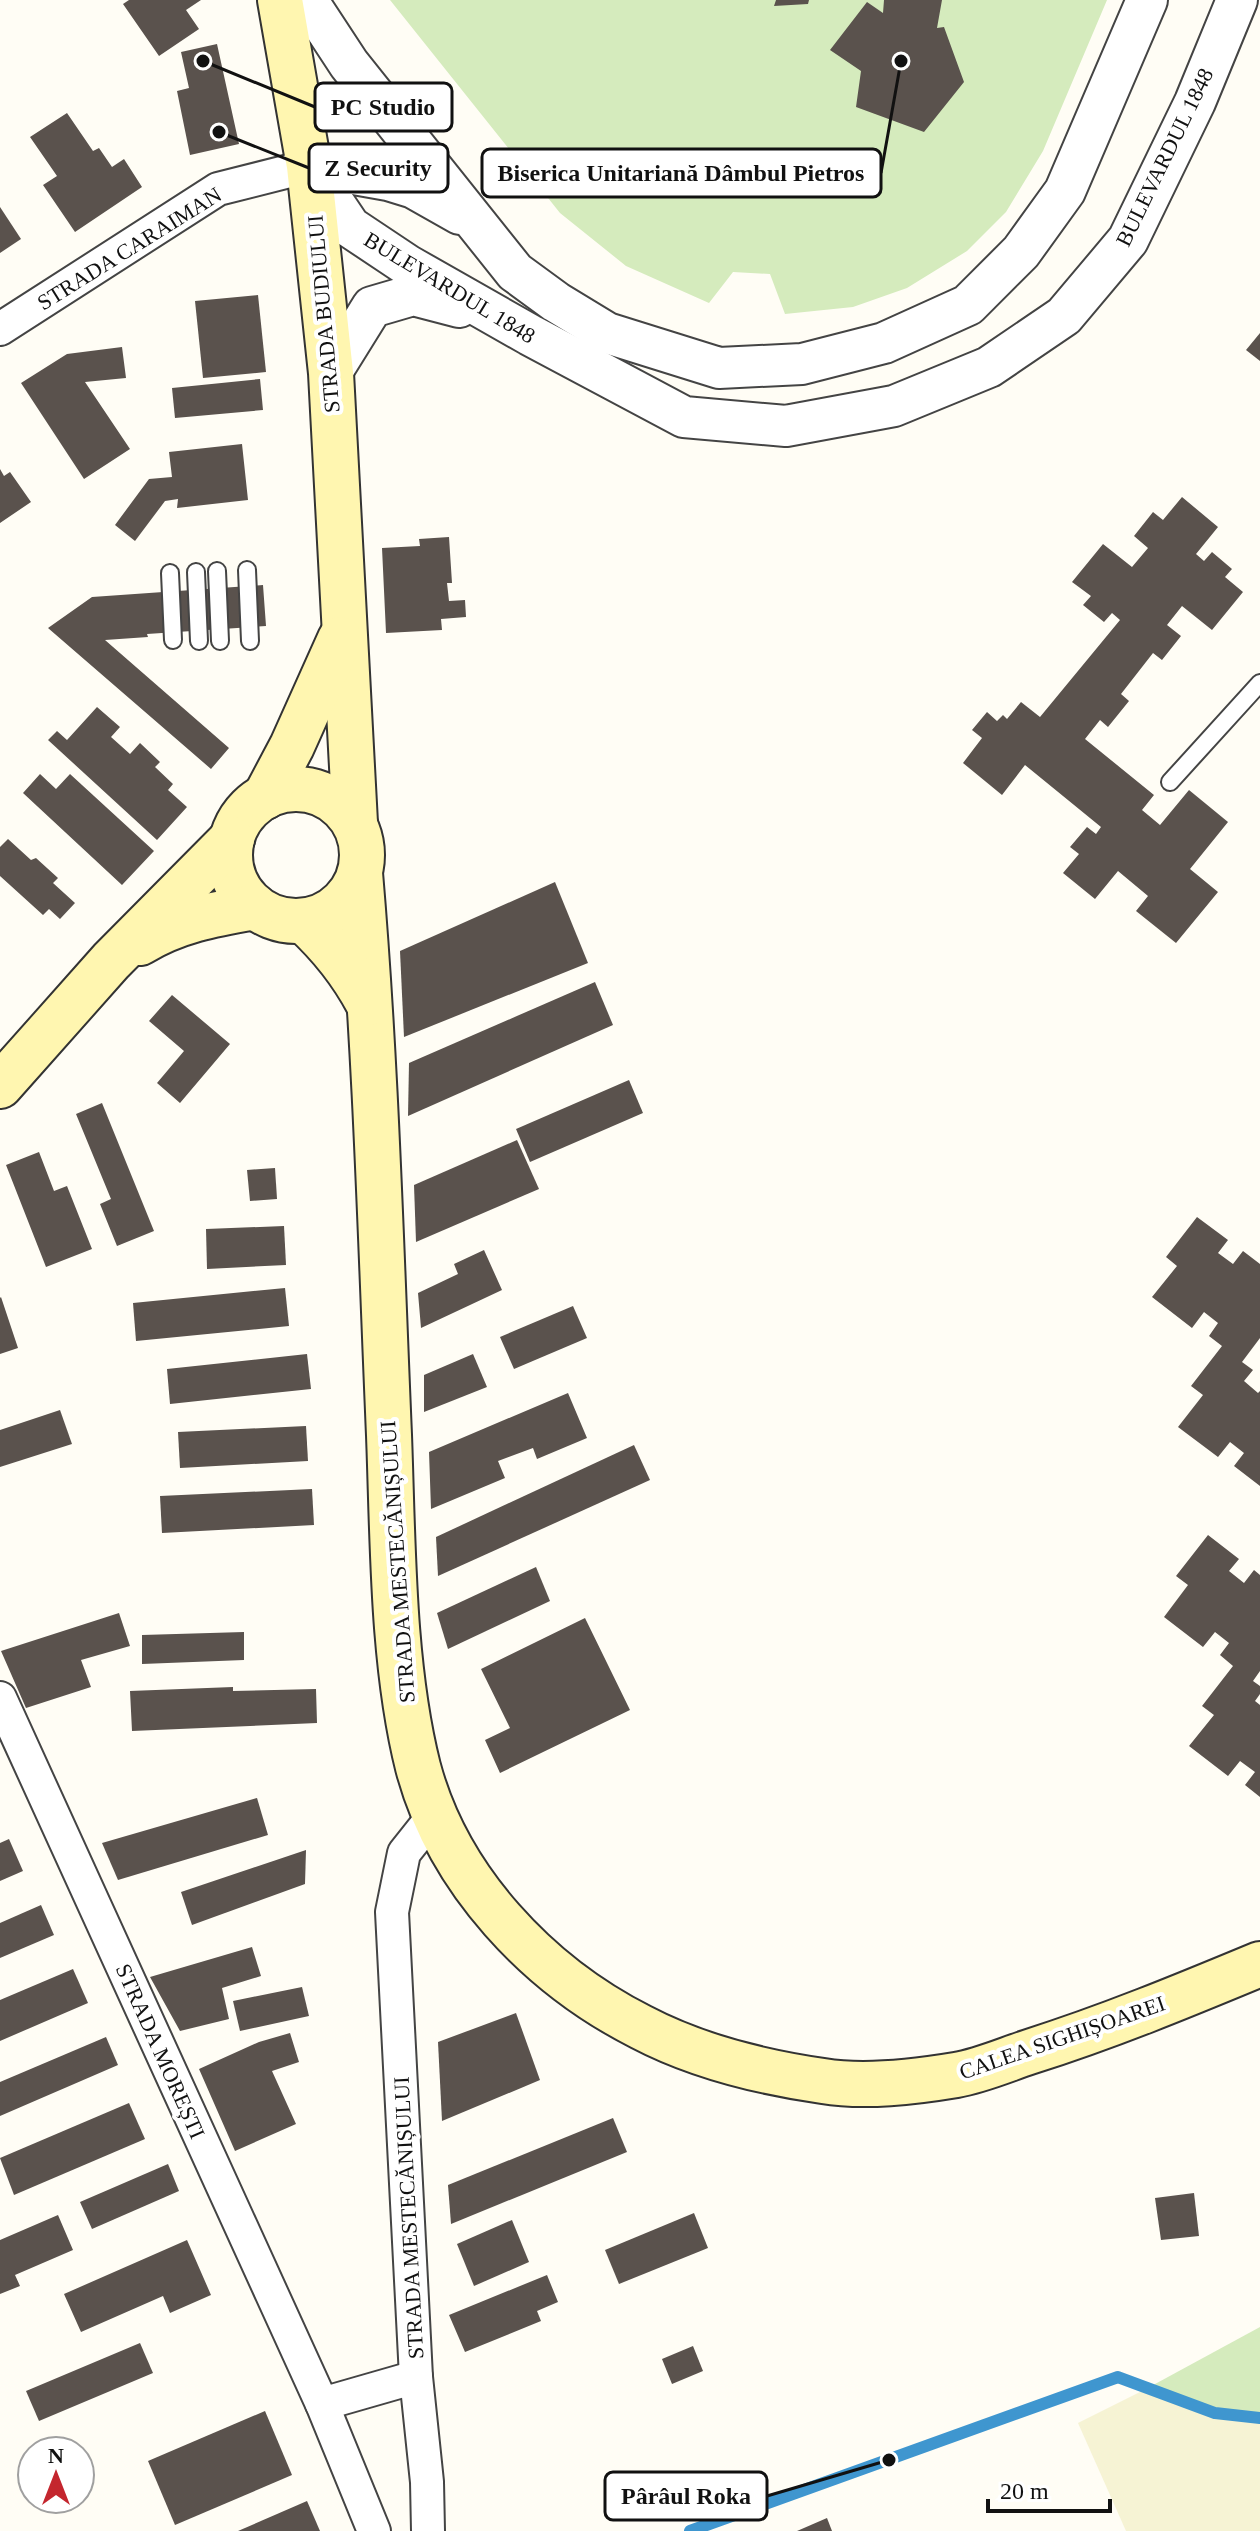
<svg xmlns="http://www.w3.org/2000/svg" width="1260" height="2531" viewBox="0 0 1260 2531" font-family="Georgia,serif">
	<rect width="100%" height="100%" fill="#fffdf5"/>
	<path fill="#f6f3d4" d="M1144 2390 1260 2424V2531H1126L1078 2423Z"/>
	<g fill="#d5ebbd">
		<path d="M390 0H1107L1043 151 1006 212 967 251 907 288 853 307 785 314 770 274 733 272 709 303 626 266 560 213Z"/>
		<path d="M1260 2327V2424L1144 2390Z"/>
	</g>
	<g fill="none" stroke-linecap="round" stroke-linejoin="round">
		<path stroke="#3f96cf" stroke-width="12" d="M690 2531 1118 2377 1215 2413 1260 2418"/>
	</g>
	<g fill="#5a524d">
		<path d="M129 0H201L186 10 199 29 159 56 123 4Z"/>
		<path d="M776 0H809L808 4 774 6Z"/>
		<path d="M884 0H942L937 28 944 27 964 82 924 132 856 107 861 71 830 50 867 2 883 13Z"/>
		<path d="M217 44 239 144 190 155 177 91 189 88 181 52Z"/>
		<path d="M67 113 93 151 99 148 112 167 124 159 142 187 75 232 43 185 57 176 30 137Z"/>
		<path d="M0 207 21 239 0 253Z"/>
		<path d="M258 295 266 372 203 378 195 301Z"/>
		<path d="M1260 333V361L1246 350Z"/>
		<path d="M122 347 126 378 85 382 130 449 84 479 21 383 67 354Z"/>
		<path d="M260 379 263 410 175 418 172 388Z"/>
		<path d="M242 444 248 500 177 508 178 499 165 501 135 541 115 525 149 479 172 477 169 452Z"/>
		<path d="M0 469 4 476 10 472 31 502 0 523Z"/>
		<path d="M1182 497 1218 527 1196 554 1204 561 1212 552 1232 569 1225 577 1243 592 1212 630 1182 606 1167 625 1181 636 1162 660 1153 653 1121 694 1129 701 1108 727 1100 720 1085 739 1154 795 1142 810 1160 825 1189 790 1228 822 1190 869 1218 892 1176 943 1136 911 1148 896 1118 871 1095 899 1063 873 1079 854 1070 847 1087 827 1096 834 1101 827 1025 765 1002 795 963 763 982 738 972 730 987 712 997 721 1003 715 1007 719 1021 702 1040 717 1120 620 1112 613 1104 622 1083 605 1091 596 1072 582 1103 544 1132 567 1148 548 1134 536 1153 512 1163 520Z"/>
		<path d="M449 537 452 583H447L449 601 465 600 466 617 441 619 442 630 386 633 382 548 420 546 419 539Z"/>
		<path d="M263 585 266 626 147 634 148 637 105 640 229 748 211 769 48 628 92 597Z"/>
		<path d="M97 707 120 727 111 737 130 754 140 743 160 762 155 767 173 784 168 790 187 807 157 840 48 740 57 731 67 740Z"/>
		<path d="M40 774 56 789 70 774 154 851 122 885 23 793Z"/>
		<path d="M8 839 31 860 36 858 58 878 53 883 75 903 60 919 49 909 43 915 0 876V847Z"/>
		<path d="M555 882 588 963 404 1037 400 951Z"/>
		<path d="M595 982 613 1025 408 1116 409 1063Z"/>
		<path d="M172 995 230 1044 180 1103 157 1083 184 1051 149 1021Z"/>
		<path d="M629 1080 643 1113 530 1162 516 1129Z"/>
		<path d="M102 1103 154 1231 117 1246 100 1204 111 1199 76 1114Z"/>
		<path d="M517 1140 539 1189 416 1242 414 1185Z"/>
		<path d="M39 1152 54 1191 67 1186 92 1249 46 1267 6 1165Z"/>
		<path d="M275 1168 277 1199 250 1201 247 1170Z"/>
		<path d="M1197 1217 1228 1240 1218 1253 1233 1264 1243 1251 1260 1264V1338L1242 1362 1253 1370 1244 1381 1258 1393 1260 1391V1486L1234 1466 1244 1453 1230 1442 1218 1457 1178 1427 1203 1395 1191 1386 1222 1346 1209 1336 1218 1323 1204 1312 1192 1328 1152 1297 1177 1266 1166 1257Z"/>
		<path d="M284 1226 286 1265 207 1269 206 1229Z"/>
		<path d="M484 1250 502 1290 421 1328 418 1293 458 1274 454 1264Z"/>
		<path d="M285 1288 289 1326 136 1341 133 1303Z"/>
		<path d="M1 1297 18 1348 0 1354V1298Z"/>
		<path d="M573 1306 587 1338 514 1369 500 1337Z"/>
		<path d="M307 1354 311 1389 170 1404 167 1369Z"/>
		<path d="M473 1354 487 1387 424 1412V1375Z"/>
		<path d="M568 1393 587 1438 537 1459 533 1448 498 1461 505 1478 431 1509 429 1452Z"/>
		<path d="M60 1410 72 1444 0 1467V1430Z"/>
		<path d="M306 1426 308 1461 180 1468 178 1432Z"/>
		<path d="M634 1445 650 1480 438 1576 436 1537Z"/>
		<path d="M312 1489 314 1525 162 1533 160 1496Z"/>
		<path d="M1208 1535 1239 1559 1229 1571 1244 1583 1254 1570 1260 1575V1671L1253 1681 1260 1686V1694L1255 1701 1260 1705V1797L1245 1785 1255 1772 1240 1761 1228 1776 1189 1746 1214 1715 1202 1706 1233 1666 1220 1655 1229 1643 1215 1632 1203 1647 1164 1617 1188 1585 1176 1576Z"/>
		<path d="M536 1567 550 1601 448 1649 437 1613Z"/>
		<path d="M119 1613 130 1646 81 1660 91 1687 26 1708 1 1651Z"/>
		<path d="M585 1618 630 1710 500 1773 485 1740 510 1728 481 1669Z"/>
		<path d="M244 1632V1660L142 1664V1635Z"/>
		<path d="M233 1687V1691L316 1689 317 1723 132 1731 130 1691Z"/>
		<path d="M257 1798 268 1835 118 1880 102 1843Z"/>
		<path d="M9 1839 23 1871 0 1881V1843Z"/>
		<path d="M306 1850 305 1884 192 1925 181 1892Z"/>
		<path d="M41 1905 54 1935 0 1958V1923Z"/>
		<path d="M252 1947 261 1976 222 1988 229 2019 180 2031 150 1977Z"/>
		<path d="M73 1969 88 2003 0 2041V2000Z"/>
		<path d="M302 1987 309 2016 240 2031 233 2001Z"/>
		<path d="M516 2013 540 2080 442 2121 438 2042Z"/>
		<path d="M290 2033 299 2062 272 2071 296 2124 235 2151 199 2069 259 2042Z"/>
		<path d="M106 2037 118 2065 0 2116V2082Z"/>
		<path d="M129 2103 145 2139 14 2195 0 2158Z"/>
		<path d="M613 2118 627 2152 451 2224 448 2185Z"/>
		<path d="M168 2164 179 2191 92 2229 80 2202Z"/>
		<path d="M1194 2193 1199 2236 1161 2240 1155 2198Z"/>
		<path d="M694 2213 708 2248 619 2284 605 2250Z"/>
		<path d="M58 2215 73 2250 15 2275 20 2286 0 2294V2240Z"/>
		<path d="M512 2220 529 2262 474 2286 457 2244Z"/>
		<path d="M187 2240 211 2295 170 2313 163 2296 81 2332 64 2294Z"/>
		<path d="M547 2275 558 2302 537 2311 541 2321 465 2352 449 2315Z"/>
		<path d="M140 2343 153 2373 39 2421 26 2391Z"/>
		<path d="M693 2346 703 2371 672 2384 662 2359Z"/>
		<path d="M265 2411 292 2475 175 2525 148 2461Z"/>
		<path d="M307 2501 320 2531H238Z"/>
		<path d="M827 2518 832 2531H797Z"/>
	</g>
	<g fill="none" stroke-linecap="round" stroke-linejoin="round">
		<g stroke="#444" stroke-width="20">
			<g id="service">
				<path d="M247 570 250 641"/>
				<path d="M217 571 220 641"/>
				<path d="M196 572 199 641"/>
				<path d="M170 573 173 640"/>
				<path d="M1170 782 1260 683"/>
			</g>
		</g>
		<g stroke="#444" stroke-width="36">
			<g id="minor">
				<path d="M0 329 218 189 309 166"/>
				<path d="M0 1698 322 2404 374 2531"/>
				<path d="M322 2404 416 2377"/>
				<path d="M428 2531 427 2482 416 2377 392 1912 404 1853 435 1814"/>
			</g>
		</g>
		<g stroke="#444" stroke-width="44">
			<g id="tertiary">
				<path d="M307 0 349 64 515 272 556 302 607 333 719 368 802 364 884 343 968 305 1021 252 1065 191 1147 0"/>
				<path d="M309 166 350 227 407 265 530 335 684 417 786 426 894 406 989 367 1064 316 1128 240 1195 102 1237 0"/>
				<path d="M309 166 388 180 414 188 460 214"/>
				<path d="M331 373 372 307 413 295 459 307"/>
			</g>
		</g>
		<g stroke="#333" stroke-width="48">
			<g id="secondary">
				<path d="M280 0 309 166 331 373 355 823"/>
				<circle cx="296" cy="855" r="66"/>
				<path d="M265 797 292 746 340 639"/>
				<path d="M360 873C376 1060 381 1248 389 1435 393 1541 392 1664 418 1767 448 1880 538 1975 641 2027 696 2056 761 2072 823 2081 865 2088 914 2082 956 2075 980 2071 1005 2060 1029 2052 1108 2027 1183 1996 1260 1964"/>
				<path d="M304 921C331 946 351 971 368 1003"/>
				<path d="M140 943C176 921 214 914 255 907"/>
				<path d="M0 1086 111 961 232 839"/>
			</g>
		</g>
		<use href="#service" stroke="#fff" stroke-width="16"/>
		<use href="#minor" stroke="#fff" stroke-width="32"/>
		<use href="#tertiary" stroke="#fff" stroke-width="40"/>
		<use href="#secondary" stroke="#fff6b0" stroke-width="44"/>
	</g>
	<g text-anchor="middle" stroke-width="8" stroke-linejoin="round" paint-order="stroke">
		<g font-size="22" fill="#111" stroke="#fff">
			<text transform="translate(1164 157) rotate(-64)" y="8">BULEVARDUL 1848</text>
			<text transform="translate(129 248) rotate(-32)" y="8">STRADA CARAIMAN</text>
			<text transform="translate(450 287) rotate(31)" y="8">BULEVARDUL 1848</text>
			<text transform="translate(323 314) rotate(-95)" y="8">STRADA BUDIULUI</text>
			<text transform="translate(397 1562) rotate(-94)" y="8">STRADA MESTECĂNIȘULUI</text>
			<text transform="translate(1062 2037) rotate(-19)" y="8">CALEA SIGHIȘOAREI</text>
			<text transform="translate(161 2051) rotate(66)" y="8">STRADA MOREȘTI</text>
			<text transform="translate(408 2218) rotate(-93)" y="8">STRADA MESTECĂNIȘULUI</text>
		</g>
	</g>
	<path fill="none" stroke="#111" stroke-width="3" d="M203 61L315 107M219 132L309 168M901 61L881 173M889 2460L767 2496"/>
	<g fill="#111" stroke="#fff" stroke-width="3">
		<circle cx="203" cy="61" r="8"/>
		<circle cx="219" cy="132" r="8"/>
		<circle cx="901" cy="61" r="8"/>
		<circle cx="889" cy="2460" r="8"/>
	</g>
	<g fill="#fff" stroke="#111" stroke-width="3">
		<rect x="315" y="83" width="137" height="48" rx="8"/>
		<rect x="309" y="144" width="139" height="48" rx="8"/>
		<rect x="482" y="149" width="399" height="48" rx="8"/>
		<rect x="605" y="2472" width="162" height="48" rx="8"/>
	</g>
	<g font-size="24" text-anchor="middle" font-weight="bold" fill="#111">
		<text x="383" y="115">PC Studio</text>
		<text x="378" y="176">Z Security</text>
		<text x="681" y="181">Biserica Unitariană Dâmbul Pietros</text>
		<text x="686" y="2504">Pârâul Roka</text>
	</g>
	<g transform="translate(56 2475)"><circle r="38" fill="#ffffff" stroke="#a0a0a0" stroke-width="2"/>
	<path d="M0-6L14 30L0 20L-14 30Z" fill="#c4262e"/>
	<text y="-12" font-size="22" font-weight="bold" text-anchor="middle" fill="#111111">N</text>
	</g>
	<path d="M988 2499v12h122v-12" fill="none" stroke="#111111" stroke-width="4"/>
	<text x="1000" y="2499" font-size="24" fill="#111111" stroke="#ffffff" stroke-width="6" paint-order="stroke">20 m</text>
</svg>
